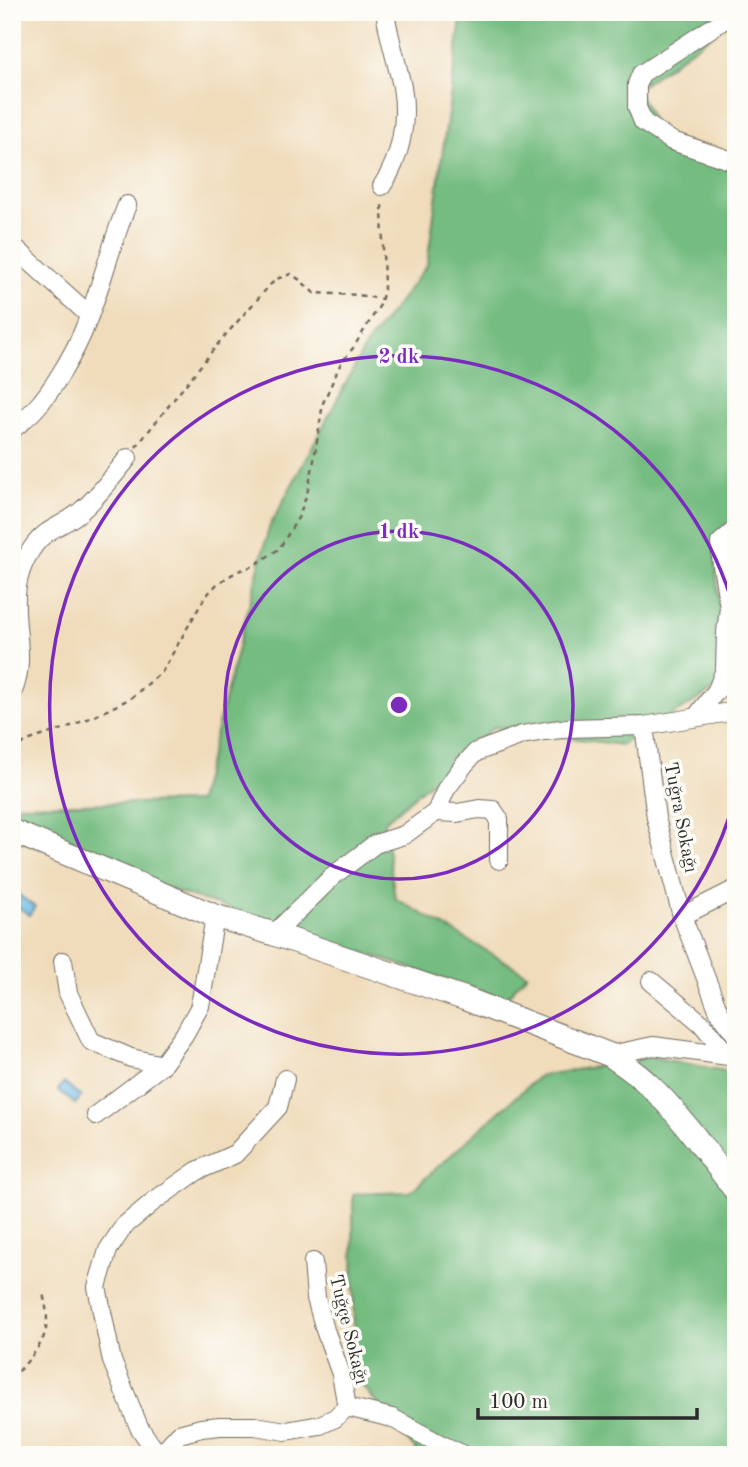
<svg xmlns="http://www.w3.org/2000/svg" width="748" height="1467" viewBox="0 0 748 1467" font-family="'Old Standard TT',serif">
	<rect width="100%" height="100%" fill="#fdfcf7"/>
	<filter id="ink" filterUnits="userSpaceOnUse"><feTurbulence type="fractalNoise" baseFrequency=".0143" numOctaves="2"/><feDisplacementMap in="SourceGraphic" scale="14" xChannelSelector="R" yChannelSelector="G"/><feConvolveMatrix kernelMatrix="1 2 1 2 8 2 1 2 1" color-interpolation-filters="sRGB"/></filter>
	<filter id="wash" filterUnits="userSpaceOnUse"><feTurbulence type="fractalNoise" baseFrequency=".00686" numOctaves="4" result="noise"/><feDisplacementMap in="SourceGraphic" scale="28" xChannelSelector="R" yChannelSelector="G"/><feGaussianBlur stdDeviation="1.57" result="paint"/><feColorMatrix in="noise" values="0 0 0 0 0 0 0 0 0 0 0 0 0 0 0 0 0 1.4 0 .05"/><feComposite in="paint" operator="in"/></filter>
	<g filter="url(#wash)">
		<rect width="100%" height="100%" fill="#f0dcbb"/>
		<g fill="#74bc80" stroke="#507456" stroke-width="2">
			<path d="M462 12H736V17L637 89 658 132 736 160V543L715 556 726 683 621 745 494 727 384 822 395 898 527 974 505 999 12 838V805L198 802 269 528 365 347 427 265Z"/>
			<path d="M652 1057 736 1073V1455H420L354 1376 353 1194 410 1192 539 1076Z"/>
		</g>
		<g fill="#6ebce8" stroke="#4c748a" stroke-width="2">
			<path d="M19 895 35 907 29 915 13 903Z"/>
			<path d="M64 1083 81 1097 75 1104 58 1090Z"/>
		</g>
	</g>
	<g filter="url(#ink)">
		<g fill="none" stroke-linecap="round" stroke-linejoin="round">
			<g stroke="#70695d" stroke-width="20">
				<g id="minor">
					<path d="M736 12 641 74 637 84V107L643 122 672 141 736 162"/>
					<path d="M382 186C401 158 408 120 402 87 397 62 389 38 385 12"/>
					<path d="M12 245 89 315"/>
					<path d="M12 430C20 423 29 416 36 408 52 391 73 355 82 334 100 292 110 247 127 205"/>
					<path d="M12 694C28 657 11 623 17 586 20 568 30 546 45 534 56 526 70 521 81 511 99 496 113 476 128 458"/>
					<path d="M696 717 717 690 725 669 726 632 729 607 722 566 720 543 736 529"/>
					<path d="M644 726 656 818 682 916 719 1012 736 1035"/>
					<path d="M436 812 457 813 479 809 493 810 499 819V860"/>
					<path d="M682 916 736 889"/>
					<path d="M274 934 334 875 375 844 404 835 436 812 446 789 464 765 476 752 522 735 545 731 569 728 644 726 736 711"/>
					<path d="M63 961 68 993 91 1041 131 1058 162 1065"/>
					<path d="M651 981 701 1023 729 1056"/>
					<path d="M610 1055 653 1046 736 1057"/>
					<path d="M96 1115 162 1065 184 1035 200 1006 215 916"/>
					<path d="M313 1262 316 1298 325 1330 341 1374 347 1407"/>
					<path d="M347 1407 392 1418 440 1444 464 1455"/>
					<path d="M158 1455 139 1427 112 1361 97 1287 108 1250 124 1226 154 1201 197 1171 235 1154 278 1107 285 1079"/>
					<path d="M160 1455 179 1434 201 1428 220 1426H255L286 1431 320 1425 335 1418 347 1407"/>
				</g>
			</g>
			<g stroke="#70695d" stroke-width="25">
				<path id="tertiary" d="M12 831 215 916 274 934 466 999 610 1055C623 1064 637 1073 649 1085 682 1116 708 1155 736 1191"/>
			</g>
			<g stroke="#70695d" stroke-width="2.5" stroke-dasharray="5 5" stroke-linecap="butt">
				<path d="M136 447 221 340 271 284 279 278 291 274 300 280 314 293 358 295 382 299"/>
				<path d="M12 750 27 741 66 728 97 715 131 698 162 672 205 597 218 583 238 571 253 566 279 549 299 516 307 494 313 466 323 403 340 365 353 348 380 305 384 290 382 203"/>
				<path d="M12 1379C38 1348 55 1337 43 1294"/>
			</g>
			<use href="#minor" stroke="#fff" stroke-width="18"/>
			<use href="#tertiary" stroke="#fff" stroke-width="23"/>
		</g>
	</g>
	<g fill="none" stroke="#7b2cbf" stroke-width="3.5">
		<circle cx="399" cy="705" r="174"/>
		<path d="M735 798A349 349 0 1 1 735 612"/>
	</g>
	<g text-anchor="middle" stroke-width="7" stroke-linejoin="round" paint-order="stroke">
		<g font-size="19" fill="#2b2b2b" stroke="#fdfcf7">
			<text transform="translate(682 817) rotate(79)" y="7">Tuğra Sokağı</text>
			<text transform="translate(350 1329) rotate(76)" y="7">Tuğçe Sokağı</text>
		</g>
	</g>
	<circle cx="399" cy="705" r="10" fill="#7b2cbf" stroke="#fdfcf7" stroke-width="3.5"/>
	<g font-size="21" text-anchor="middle" font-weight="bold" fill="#7b2cbf" stroke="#fdfcf7" stroke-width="7" stroke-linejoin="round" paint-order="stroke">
		<text x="399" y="363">2 dk</text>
		<text x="399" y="538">1 dk</text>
	</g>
	<rect width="748" height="1467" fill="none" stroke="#fdfcf7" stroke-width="42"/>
	<path d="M478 1408v10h219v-10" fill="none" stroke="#2b2b2b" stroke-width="3.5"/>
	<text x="489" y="1408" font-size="21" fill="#2b2b2b" stroke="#fdfcf7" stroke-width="5" paint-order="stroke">100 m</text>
</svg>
